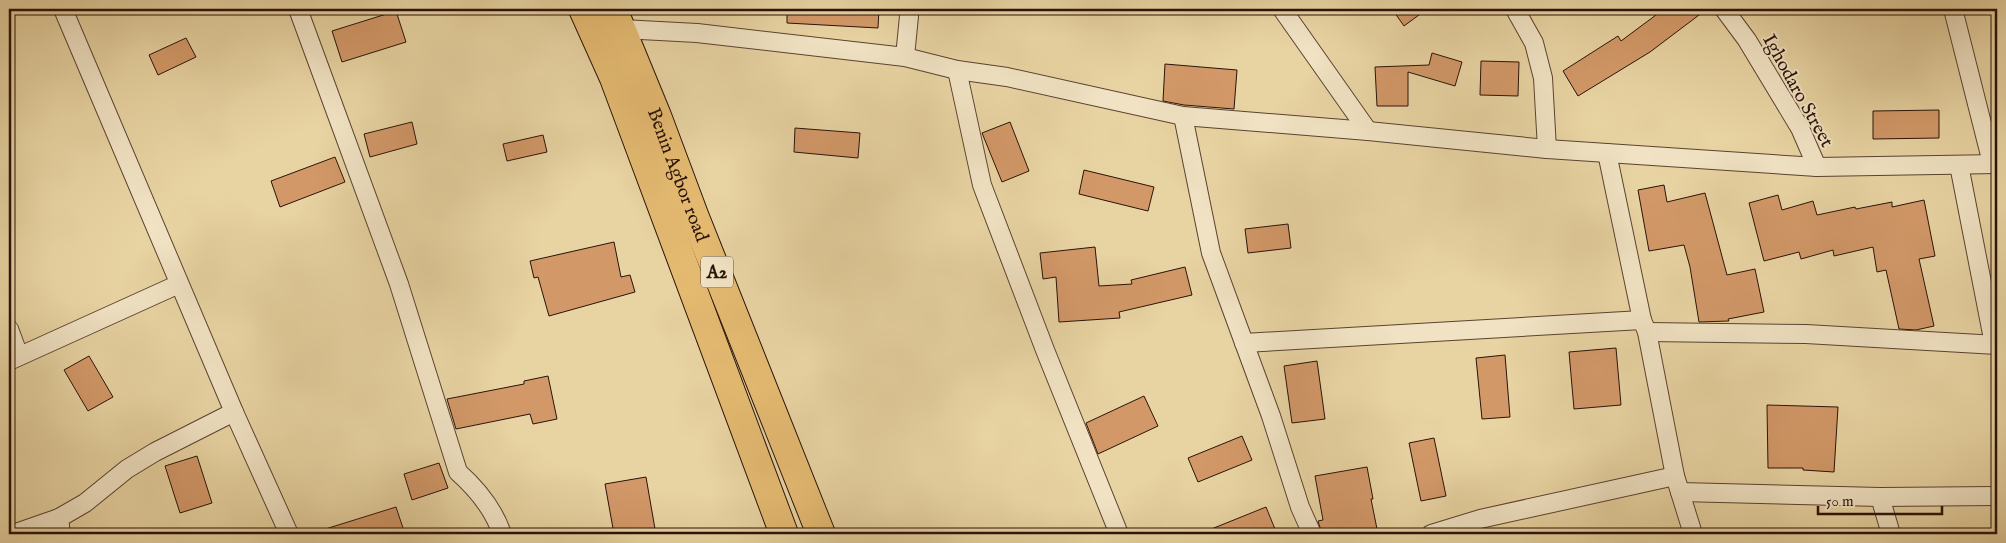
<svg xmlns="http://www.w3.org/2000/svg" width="2006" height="543" viewBox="0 0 2006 543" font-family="'IM FELL English',serif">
	<rect width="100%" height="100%" fill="#e8d3a2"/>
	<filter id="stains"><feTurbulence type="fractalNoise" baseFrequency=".004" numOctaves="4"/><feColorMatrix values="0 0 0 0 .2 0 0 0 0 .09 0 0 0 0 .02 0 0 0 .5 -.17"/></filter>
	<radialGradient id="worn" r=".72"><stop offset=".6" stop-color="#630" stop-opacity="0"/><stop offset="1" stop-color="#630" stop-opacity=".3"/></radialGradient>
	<g fill="#d29868" stroke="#2a1309">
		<path d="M787 9H879L878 28 787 23Z"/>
		<path d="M1392 9H1427L1404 26Z"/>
		<path d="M1664 9H1707L1650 52 1578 96 1563 71 1618 36 1621 41Z"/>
		<path d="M396 11 406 42 342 62 332 31Z"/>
		<path d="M186 38 196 57 158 75 149 55Z"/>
		<path d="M1432 53 1462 62 1455 86 1408 72V106H1377L1375 67 1429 65Z"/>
		<path d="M1481 61 1519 62 1518 96 1480 95Z"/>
		<path d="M1165 64 1237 70 1234 109 1184 105 1163 101Z"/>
		<path d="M1939 110V138L1873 139V111Z"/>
		<path d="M412 122 417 144 370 157 364 134Z"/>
		<path d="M1010 122 1029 171 1002 182 982 133Z"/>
		<path d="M795 128 860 133 858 158 794 152Z"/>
		<path d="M543 135 547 152 507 161 503 144Z"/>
		<path d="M335 157 345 182 280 207 271 181Z"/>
		<path d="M1084 170 1154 187 1148 211 1079 194Z"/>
		<path d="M1664 185 1667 202 1705 193 1727 275 1755 269 1764 312 1728 319 1729 321 1699 322 1690 267 1684 245 1649 251 1638 190Z"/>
		<path d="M1778 195 1782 210 1813 201 1817 215 1855 207 1856 209 1892 202V207L1924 200 1935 256 1919 259 1934 326 1916 330 1899 329 1886 270 1877 272 1873 247 1834 256 1833 250 1801 259 1799 252 1764 261 1749 203Z"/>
		<path d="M1288 224 1291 248 1248 253 1245 229Z"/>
		<path d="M614 242 621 277 630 275 635 292 549 316 538 277 534 278 530 261Z"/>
		<path d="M1095 247 1099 286 1132 284 1131 280 1185 267 1192 295 1119 312 1120 318 1059 322 1056 277 1043 279 1040 253Z"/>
		<path d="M1616 348 1621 405 1574 409 1569 352Z"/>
		<path d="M1505 355 1510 417 1482 419 1476 358Z"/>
		<path d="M89 356 113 397 88 411 64 370Z"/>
		<path d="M1317 361 1325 419 1292 423 1284 366Z"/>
		<path d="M548 376 557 419 533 424 530 414 456 429 447 399 524 384V381Z"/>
		<path d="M1144 396 1158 426 1098 454 1086 423Z"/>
		<path d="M1767 405 1838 407 1834 472 1803 470V468H1768Z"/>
		<path d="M1242 436 1252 460 1198 482 1188 458Z"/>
		<path d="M1434 438 1446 496 1421 501 1409 443Z"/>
		<path d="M197 456 212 503 180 513 165 466Z"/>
		<path d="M439 463 448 488 412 500 404 474Z"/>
		<path d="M1367 467 1373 499H1371L1378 534H1322L1318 521 1323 520 1315 476Z"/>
		<path d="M646 477 655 529 614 534 605 484Z"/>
		<path d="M396 507 405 534H320L319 531Z"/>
		<path d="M1266 507 1277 534H1199Z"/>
	</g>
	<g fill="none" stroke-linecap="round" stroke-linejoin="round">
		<g stroke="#5a432f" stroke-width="20">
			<g id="street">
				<path d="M63 9 234 412 289 534"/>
				<path d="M298 9 399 284 458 472C477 489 494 510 502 534"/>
				<path d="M1282 9 1368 131"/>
				<path d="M1515 9 1534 43 1543 78 1547 149"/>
				<path d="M1724 9 1747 40 1800 128 1817 167"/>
				<path d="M1953 9 1992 163"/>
				<path d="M622 29 697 33 905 57 957 70 1007 77 1183 116 1368 131 1547 149 1817 167 1997 164"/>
				<path d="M905 57 909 16 908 9"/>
				<path d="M957 70 982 185 1045 350 1119 534"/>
				<path d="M1183 116 1211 253 1271 416 1300 507 1312 534"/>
				<path d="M1607 153 1642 320 1647 332 1675 476 1693 534"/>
				<path d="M1959 165 1994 344"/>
				<path d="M9 329 19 356"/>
				<path d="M1647 332 1806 334 1997 345"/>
				<path d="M1244 343 1642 320"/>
				<path d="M9 361 179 284"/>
				<path d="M1680 492 1880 497 1997 496"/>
				<path d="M1880 497 1891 534"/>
				<path d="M59 518 61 534"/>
				<path d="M13 534 59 518 85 503 127 469 155 452 234 412"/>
				<path d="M1431 534 1480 519 1675 476"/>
			</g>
		</g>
		<g stroke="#2a1309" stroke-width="30">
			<g id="highway">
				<path d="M583 9 614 78 784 534"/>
				<path id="s1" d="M613 9 657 116 694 215 821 534"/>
			</g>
		</g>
		<use href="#street" stroke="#f0e2c3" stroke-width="18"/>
		<use href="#highway" stroke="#e4ba71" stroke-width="28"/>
	</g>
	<g text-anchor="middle" stroke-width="4" stroke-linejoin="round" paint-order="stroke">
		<rect fill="#f0e2c3" stroke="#655141" stroke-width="1" x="701" y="256.5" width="32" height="31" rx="4"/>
		<g font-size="18" font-weight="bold" fill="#2a1309">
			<text x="717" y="278">A2</text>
		</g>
		<g font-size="19" fill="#2a1309" stroke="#f0e2c3">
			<text transform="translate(1799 90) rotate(61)" y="7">Ighodaro Street</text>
			<text dy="7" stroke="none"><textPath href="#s1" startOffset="178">Benin Agbor road</textPath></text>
		</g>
	</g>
	<rect width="2006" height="543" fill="none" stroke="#e8d3a2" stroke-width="30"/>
	<rect x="10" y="10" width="1986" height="523" fill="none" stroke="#2a1309" stroke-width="2.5"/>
	<rect x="15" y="15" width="1976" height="513" fill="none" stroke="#2a1309"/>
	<path d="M1818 506v8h124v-8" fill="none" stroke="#2a1309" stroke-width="2.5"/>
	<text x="1826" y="506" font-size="15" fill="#2a1309" stroke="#f0e2c3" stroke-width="4" paint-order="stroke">50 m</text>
	<rect width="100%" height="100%" filter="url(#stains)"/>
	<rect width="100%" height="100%" fill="url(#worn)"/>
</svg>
